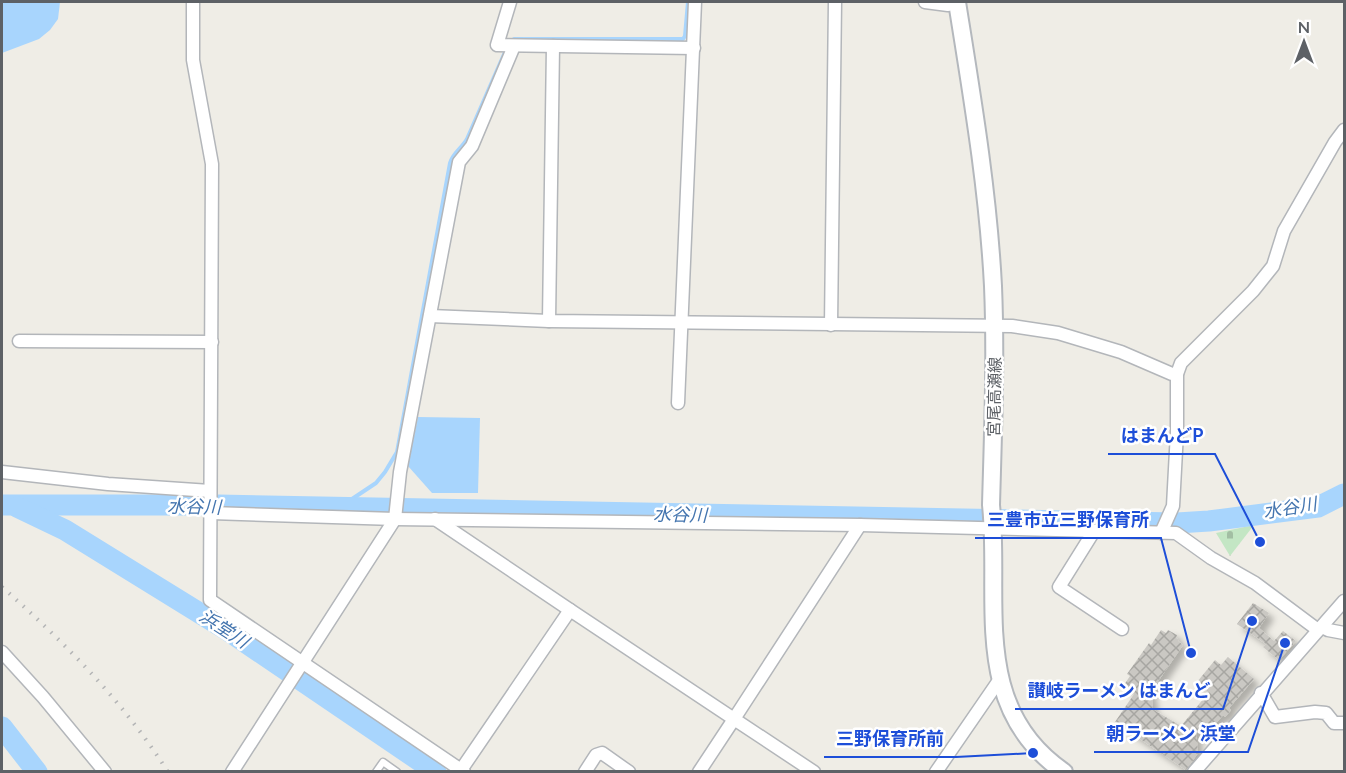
<svg xmlns="http://www.w3.org/2000/svg" width="1346" height="773" viewBox="0 0 1346 773" font-family="Lato,'Noto Sans JP',sans-serif">
	<defs>
		<pattern id="cemetery-stones" width="16" height="16" patternUnits="userSpaceOnUse" patternTransform="scale(1.5)"><rect width="16" height="16" fill="#c3e6c4"/><path d="M2 7V4a2 2 0 0 1 4 0v3zM10 15v-3a2 2 0 0 1 4 0v3z" fill="#a2bea3"/></pattern>
		<pattern id="building-cross-hatch" width="8" height="8" patternUnits="userSpaceOnUse" patternTransform="scale(1.5)"><rect width="8" height="8" fill="#cac8c3"/><path d="M0 0l8 8M0 8l8-8" fill="none" stroke="#a7a6a2"/></pattern>
		<filter id="shadow"><feDropShadow dx="5.5" dy="5.5" stdDeviation="3" flood-color="#0004"/></filter>
	</defs>
	<rect width="100%" height="100%" fill="#efede6"/>
	<path fill="url(#cemetery-stones)" d="M1254 525 1230 556 1216 533Z"/>
	<g fill="#a8d5fd">
		<path d="M2 2H60L58 19 50 30 39 39 2 53Z"/>
		<path d="M418 417 480 418 478 493H432L408 466Z"/>
	</g>
	<g fill="none" stroke-linecap="round" stroke-linejoin="round">
		<g stroke="#a8d5fd" stroke-width="4">
			<path d="M514 39H683L685 36 688 2"/>
			<path d="M340 507 376 483 385 472 397 452 450 163C453 153 462 148 467 139L505 52"/>
		</g>
		<g stroke="#a8d5fd" stroke-width="21">
			<path d="M2 505H218L1177 523 1209 521 1318 507 1344 494"/>
			<path d="M17 507 65 530 227 630 436 772"/>
			<path d="M2 727 37 772"/>
		</g>
	</g>
	<g fill="url(#building-cross-hatch)" filter="url(#shadow)">
		<path d="M1253 603 1269 613 1259 628 1274 641 1283 631 1296 641 1279 660 1263 647 1266 644 1237 624Z"/>
		<path d="M1161 630 1166 633 1168 630 1177 635 1176 638 1179 640 1178 641 1183 645 1150 693 1153 701 1152 709 1181 726 1209 692 1197 682 1215 660 1221 665 1228 657 1254 679 1229 708 1231 710 1225 717 1223 715 1204 737 1196 731 1198 753 1186 770 1115 722 1134 694 1124 685 1130 676 1127 674 1149 643 1151 645Z"/>
	</g>
	<g fill="none" stroke-linecap="round" stroke-linejoin="round">
		<g stroke="#b3b6ba" stroke-width="9">
			<path id="lane" d="M376 772 383 762 397 772"/>
		</g>
		<g stroke="#b3b6ba" stroke-width="15">
			<g id="street">
				<path d="M193 2V60L212 164 210 600 464 772"/>
				<path d="M510 2 497 45 694 48"/>
				<path d="M925 2 948 5"/>
				<path d="M430 316 549 321 1012 326 1058 333 1121 352 1172 374H1177"/>
				<path d="M549 321 553 46"/>
				<path d="M831 325 835 2"/>
				<path d="M19 341 212 342"/>
				<path d="M678 403 695 2"/>
				<path d="M2 472 108 484 210 491"/>
				<path d="M211 513 395 519 860 525 1176 533 1211 558 1255 583 1318 630"/>
				<path d="M435 519 570 610"/>
				<path d="M1094 531 1059 587 1122 629"/>
				<path d="M1161 533 1173 506 1177 432V374L1181 363 1253 291 1273 266 1284 231 1335 142 1344 130"/>
				<path d="M1322 627 1328 630 1344 633"/>
				<path d="M2 652 43 697 105 772"/>
				<path d="M1261 693 1275 717 1315 712 1326 713 1334 723H1344"/>
				<path d="M461 770 570 610 734 719 860 525"/>
				<path d="M232 772 395 519 400 472 459 162 472 146 514 46"/>
				<path d="M585 772 596 755 602 753 629 772"/>
				<path d="M699 772 734 719 814 772"/>
				<path d="M936 772 1000 679"/>
				<path d="M1194 772 1344 601"/>
			</g>
		</g>
		<g stroke="#b4b8bd" stroke-width="20">
			<path id="secondary" d="M957 2C972 96 988 190 993 286 996 359 993 432 991 505 1001 600 969 707 1064 772"/>
		</g>
		<use href="#lane" stroke="#fff" stroke-width="6"/>
		<use href="#street" stroke="#fff" stroke-width="12"/>
		<use href="#secondary" stroke="#fff" stroke-width="16"/>
		<path stroke="#b4b5b6" stroke-width="4" stroke-dasharray="1.5 8" stroke-linecap="butt" d="M2 587C64 642 123 701 168 772"/>
	</g>
	<g text-anchor="middle" stroke-width="5" stroke-linejoin="round" paint-order="stroke">
		<g font-size="16" fill="#5d6166" stroke="#fff">
			<text transform="translate(994 397) rotate(-89)" y="6">宮尾高瀬線</text>
		</g>
		<g font-size="18" font-style="italic" fill="#4475af" stroke="#fff">
			<text transform="translate(194 507) rotate(1)" y="6">水谷川</text>
			<text transform="translate(1290 508) rotate(-9)" y="6">水谷川</text>
			<text transform="translate(680 515) rotate(1)" y="6">水谷川</text>
			<text transform="translate(224 629) rotate(33)" y="6">浜堂川</text>
		</g>
	</g>
	<path fill="none" stroke="#1d4ed8" stroke-width="2" d="M1260 542L1215 454H1108M1191 653L1161 538H975M1252 621L1223 709H1015M1285 643L1248 752H1094M1033 753L956 757H824"/>
	<g fill="#1d4ed8" stroke="#fff" stroke-width="2">
		<circle cx="1260" cy="542" r="6"/>
		<circle cx="1191" cy="653" r="6"/>
		<circle cx="1252" cy="621" r="6"/>
		<circle cx="1285" cy="643" r="6"/>
		<circle cx="1033" cy="753" r="6"/>
	</g>
	<g font-size="18" text-anchor="middle" font-weight="bold" fill="#1d4ed8" stroke="#fff" stroke-width="5" stroke-linejoin="round" paint-order="stroke">
		<text x="1162" y="442">はまんどP</text>
		<text x="1068" y="526">三豊市立三野保育所</text>
		<text x="1119" y="697">讃岐ラーメン はまんど</text>
		<text x="1171" y="740">朝ラーメン 浜堂</text>
		<text x="890" y="745">三野保育所前</text>
	</g>
	<rect width="1346" height="773" fill="none" stroke="#5d6166" stroke-width="6"/>
	<g transform="translate(1304 42)" stroke="#ffffff" stroke-width="4.5" paint-order="stroke">
	<path d="M0-4.5L10 22L0 15L-10 22Z" fill="#5d6166"/>
	<text y="-9" font-size="16" font-weight="bold" text-anchor="middle" fill="#5d6166">N</text>
	</g>
</svg>
